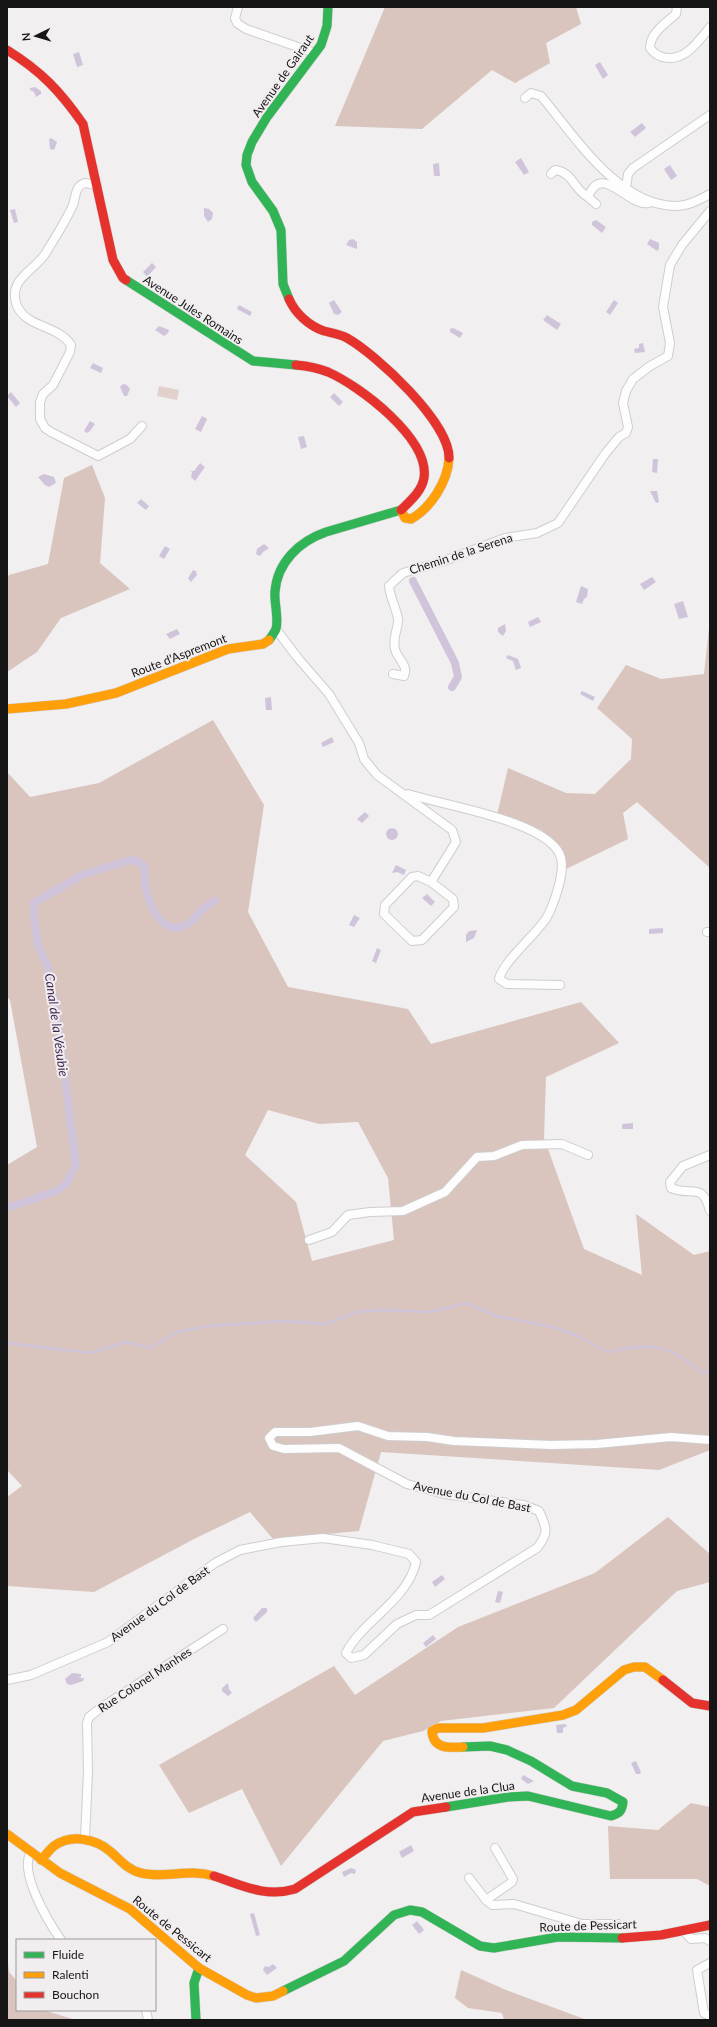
<svg xmlns="http://www.w3.org/2000/svg" width="717" height="2027" viewBox="0 0 717 2027" font-family="Lato,sans-serif">
	<rect width="100%" height="100%" fill="#f1eff0"/>
	<path fill="#e2d0cc" d="M159 386 179 390 177 400 157 396Z"/>
	<g fill="#d9c4be" fill-rule="evenodd">
		<path d="M385 7H576L581 24 546 43 550 63 515 83 492 70 422 129 335 126Z"/>
		<path d="M92 465 105 498 100 563 130 589 61 618 37 652 7 672V579L9 575 48 564 64 478Z"/>
		<path d="M709 628 710 868 637 802 623 813 628 839 566 869 542 830 497 815 508 768 566 793 595 794 631 759 632 739 597 708 626 665 661 679 704 674Z"/>
		<path d="M213 720 264 805 248 912 288 987 408 1009 431 1044 581 1002 619 1043 546 1077 544 1138 584 1249 642 1275 636 1214 694 1255 710 1251V1450L659 1470 381 1452 359 1531 273 1539 250 1512 194 1539 94 1592 7 1586V1497L22 1486 7 1470V1165L37 1147 10 1000 7 997V772L30 797 99 783ZM268 1110 319 1124 358 1122 388 1178 394 1240 312 1261 296 1202 245 1155Z"/>
		<path d="M668 1517 710 1554V1582L677 1591 554 1708 441 1721 423 1731 383 1741 281 1866 242 1789 189 1813 159 1765 334 1666 355 1695 458 1627 595 1573Z"/>
		<path d="M691 1803 710 1807V1886L697 1879H610L608 1826 658 1830Z"/>
		<path d="M7 1954 9 1972 17 1981V2010H43L76 2020H7Z"/>
		<path d="M461 1970 506 1990 587 2020H504L502 2013 468 2008 455 1998Z"/>
	</g>
	<g fill="#d0c4da">
		<path d="M79 52 83 65 77 67 73 54Z"/>
		<path d="M600 62 608 75 603 79 595 65Z"/>
		<path d="M35 87 41 91V94L36 97 34 92 30 90V88Z"/>
		<path d="M642 123 646 128 635 137 630 132Z"/>
		<path d="M51 138 57 142 54 150 50 149 49 139Z"/>
		<path d="M521 158 529 172 524 175 515 162Z"/>
		<path d="M439 163 440 176H434L433 164Z"/>
		<path d="M670 165 677 176 671 180 664 169Z"/>
		<path d="M204 208 209 209 213 213 212 219 208 222 204 216Z"/>
		<path d="M15 209 18 222 14 223 10 210Z"/>
		<path d="M596 220 606 227 602 233 592 225V222Z"/>
		<path d="M353 239 357 242V249L346 245 349 240Z"/>
		<path d="M650 239 659 243V249L657 251 647 244Z"/>
		<path d="M152 263 156 267 147 277 143 272Z"/>
		<path d="M334 300 342 312 338 315 334 314 329 303Z"/>
		<path d="M614 300 618 303 610 315 606 312Z"/>
		<path d="M239 305 252 312 250 316 237 309Z"/>
		<path d="M547 315 561 324 557 330 543 320Z"/>
		<path d="M159 326 169 330 168 333 164 336 155 330Z"/>
		<path d="M453 328 463 333 460 338 450 332V329Z"/>
		<path d="M643 343 645 352 635 353 634 349 639 348V344Z"/>
		<path d="M93 363 103 368 101 373 90 368Z"/>
		<path d="M123 384 127 385 130 389 127 396H124L120 387Z"/>
		<path d="M11 392 20 403 16 407 7 396Z"/>
		<path d="M334 393 343 402 339 406 330 397Z"/>
		<path d="M202 416 207 419 201 432 195 429Z"/>
		<path d="M90 421 95 424 90 431 87 433 84 431Z"/>
		<path d="M304 436 307 447 301 449 298 437Z"/>
		<path d="M653 459H658L657 473 652 472Z"/>
		<path d="M200 463 205 467 195 481 191 477 192 473 191 471H194Z"/>
		<path d="M44 474 54 477 56 483 49 487 45 485 38 477Z"/>
		<path d="M650 491H657L659 502 656 503Z"/>
		<path d="M141 499 149 506 146 510 137 503Z"/>
		<path d="M264 544 269 548 263 552 260 556 256 554 257 549Z"/>
		<path d="M165 546 170 549 164 559 159 556Z"/>
		<path d="M193 570 196 571 197 575 191 582 188 578Z"/>
		<path d="M652 577 656 582 644 590 640 584Z"/>
		<path d="M581 586 588 589 587 597 584 599 582 604 576 602Z"/>
		<path d="M683 601 688 617 679 619 674 604Z"/>
		<path d="M538 617 541 622 530 627 528 622Z"/>
		<path d="M505 624 506 631 503 636 498 632V628Z"/>
		<path d="M177 629 180 634 170 639 166 634Z"/>
		<path d="M508 655 518 659 521 668 516 670 513 661 506 658Z"/>
		<path d="M582 691 595 697 593 701 580 694Z"/>
		<path d="M271 697 272 710H266L265 698Z"/>
		<path d="M332 737 334 742 323 747 321 743Z"/>
		<path d="M365 812 369 816 362 823 357 819Z"/>
		<circle cx="392" cy="834" r="6"/>
		<path d="M396 865 406 870 404 875 397 872 392 873Z"/>
		<path d="M427 894 435 902 431 906 422 898Z"/>
		<path d="M354 915 360 918 354 927 349 925Z"/>
		<path d="M663 928V933L649 934V929Z"/>
		<path d="M477 930 474 938 466 942V935L469 931Z"/>
		<path d="M377 948 381 950 376 963 372 961Z"/>
		<path d="M633 1123V1129H622V1124Z"/>
		<path d="M442 1575 445 1579 435 1587 432 1582Z"/>
		<path d="M498 1591 503 1592 500 1603 495 1602Z"/>
		<path d="M262 1608H267V1612L256 1622 253 1618Z"/>
		<path d="M433 1635 436 1639 426 1647 423 1643Z"/>
		<path d="M72 1673 81 1674V1677L78 1678H84L83 1681 71 1685 67 1684 65 1679Z"/>
		<path d="M228 1683 229 1689 232 1693 228 1696 222 1691V1688Z"/>
		<path d="M565 1724 567 1726 563 1728V1733H557L556 1725Z"/>
		<path d="M636 1761 641 1772 640 1774H636L631 1763Z"/>
		<path d="M523 1775 534 1781 528 1784 521 1779Z"/>
		<path d="M411 1845 414 1851 402 1858 399 1852Z"/>
		<path d="M351 1868 356 1870 355 1874 351 1873 344 1877 342 1872Z"/>
		<path d="M254 1913 260 1935 256 1936 250 1914Z"/>
		<path d="M417 1921 424 1930 419 1934 412 1925Z"/>
		<path d="M273 1964 277 1968 267 1975 263 1970 265 1966 269 1967Z"/>
	</g>
	<g fill="none" stroke-linecap="round" stroke-linejoin="round">
		<path stroke="#d0c4da" stroke-width="2.5" d="M7 1343 91 1353 125 1342 151 1348 177 1332 208 1326 284 1321 326 1324 357 1312 383 1310 431 1312 466 1303 496 1316 553 1327 578 1336 608 1352C652 1342 668 1344 703 1373L710 1371"/>
		<g stroke="#d0c4da" stroke-width="8">
			<path d="M413 581 455 663 458 677 452 687"/>
			<path d="M7 1208 56 1191 66 1184 76 1165 55 1000 48 984V967L38 946 34 916V903L82 875 130 860 137 861 143 865C146 872 144 881 146 889 151 911 166 941 192 921 195 919 197 915 200 912 204 907 210 904 215 901"/>
		</g>
		<g stroke="#cfcdce" stroke-width="10">
			<g id="street">
				<path d="M238 7 235 18 237 23 246 29 315 53"/>
				<path d="M677 7 676 14C666 23 650 33 650 48 653 53 657 55 662 57 684 63 698 42 710 27"/>
				<path d="M525 98 531 93 541 96C574 135 618 206 676 206 688 206 699 200 710 194"/>
				<path d="M551 174 555 170C573 172 574 190 588 197"/>
				<path d="M97 185 85 183C82 184 80 185 78 188 75 193 75 200 73 205 66 221 56 236 47 251 37 270 6 279 17 306 27 328 58 325 71 345L70 352 53 385 43 394 40 402V419L45 428 51 432 98 456 130 439 142 426"/>
				<path d="M626 188 628 174 633 168 710 115"/>
				<path d="M596 204 588 197C602 161 627 207 649 203"/>
				<path d="M276 629 297 657 329 694 359 743 364 759 377 775 452 830 456 842 431 882 418 876 412 877 385 905 384 914 412 941 422 940 454 907 453 899 431 882"/>
				<path d="M393 674 404 676C409 665 397 659 395 649 392 636 399 628 398 619 396 607 390 598 389 586L403 573 444 561 505 538 537 533 558 523 605 454 619 437 626 433 628 427 623 403 626 391 633 379 650 366 668 356 670 343 663 307 670 265 682 245 710 211"/>
				<path d="M408 794C441 805 552 821 561 858 565 873 554 904 547 917 537 934 504 960 499 979L507 984 560 985"/>
				<path d="M707 932H710"/>
				<path d="M710 1155 683 1166 670 1182 671 1188C693 1197 702 1181 710 1211"/>
				<path d="M309 1240 332 1232 348 1215 370 1212 403 1211 445 1192 477 1157 494 1156 522 1145 562 1144 588 1155"/>
				<path d="M7 1680 31 1675 108 1642 215 1563 240 1550 281 1542 323 1538 372 1545 409 1554 416 1562C408 1600 362 1621 346 1653L351 1658 364 1655 397 1624 416 1615H429L537 1548C549 1533 547 1528 539 1511L524 1505 444 1494 407 1484 339 1448 284 1449 273 1446 269 1438 275 1432H310L358 1426 388 1436 427 1437 454 1441 551 1445 597 1444 671 1437 710 1440"/>
				<path d="M85 1839 88 1771 87 1723 89 1717 102 1707 223 1629"/>
				<path d="M31 1852C18 1872 49 1923 61 1940"/>
				<path d="M469 1878 486 1900 492 1905 514 1904 582 1924H618"/>
				<path d="M486 1900 512 1882 513 1879 495 1848"/>
				<path d="M684 1931 691 1939 705 1938 710 1941"/>
				<path d="M710 1963 697 1970 704 2013 710 2016"/>
				<path d="M146 2010 148 2020"/>
			</g>
		</g>
		<g stroke="#cfcdce" stroke-width="10">
			<g id="fast">
				<path d="M126 280 253 361 296 365"/>
				<path d="M289 299 283 284 281 230 273 211 252 182 246 165 247 155 252 142 267 117 321 45 327 26 328 7"/>
				<path d="M269 640C271 637 275 632 276 629 279 618 274 603 275 592 277 562 300 541 326 532L401 510"/>
				<path d="M446 1807 508 1797 528 1796 611 1816C620 1813 622 1811 623 1802L607 1793 572 1786 531 1761 507 1750 490 1746 463 1747"/>
				<path d="M283 1991 344 1961 394 1915 410 1910 422 1912 480 1946 494 1948 558 1937 622 1938"/>
				<path d="M196 2020 194 1983 199 1968"/>
			</g>
		</g>
		<g stroke="#cfcdce" stroke-width="10">
			<g id="slow">
				<path d="M401 510 405 518 411 519C431 508 448 481 449 458"/>
				<path d="M7 709 66 704 116 693 228 649 263 644 269 640"/>
				<path d="M463 1747C449 1748 433 1749 432 1731L438 1728H483L563 1715 576 1710 624 1670 634 1667H645L663 1680"/>
				<path d="M7 1834 60 1873 130 1909 199 1968 247 1995 256 1998 273 1996 283 1991"/>
				<path d="M41 1860C45 1856 49 1850 54 1846 71 1834 95 1838 111 1852 120 1860 128 1870 141 1873 165 1879 188 1868 214 1876"/>
			</g>
		</g>
		<g stroke="#cfcdce" stroke-width="10">
			<g id="jam">
				<path d="M7 50C41 71 60 91 83 124L113 260 123 278 126 280"/>
				<path d="M289 299C295 313 309 326 324 331 332 333 340 334 347 338 377 355 450 423 449 458"/>
				<path d="M296 365C307 366 318 368 328 372 360 386 430 439 424 478 422 491 410 501 401 510"/>
				<path d="M663 1680 692 1703 710 1706"/>
				<path d="M214 1876C242 1885 265 1898 295 1889L413 1812 446 1807"/>
				<path d="M622 1938 661 1935 710 1925"/>
			</g>
		</g>
		<use href="#street" stroke="#fdfdfd" stroke-width="8"/>
		<use href="#fast" stroke="#30b455" stroke-width="9"/>
		<use href="#slow" stroke="#ff9f0a" stroke-width="9"/>
		<use href="#jam" stroke="#e5322d" stroke-width="9"/>
	</g>
	<g text-anchor="middle" stroke-width="4" stroke-linejoin="round" paint-order="stroke">
		<g font-size="12" fill="#171616" stroke="#f2eef0">
			<text transform="translate(283 76) rotate(-55)" y="4">Avenue de Gairaut</text>
			<text transform="translate(193 310) rotate(33)" y="4">Avenue Jules Romains</text>
			<text transform="translate(461 554) rotate(-18)" y="4">Chemin de la Serena</text>
			<text transform="translate(179 656) rotate(-21)" y="4">Route d'Aspremont</text>
			<text transform="translate(472 1497) rotate(11)" y="4">Avenue du Col de Bast</text>
			<text transform="translate(160 1604) rotate(-36)" y="4">Avenue du Col de Bast</text>
			<text transform="translate(145 1680) rotate(-33)" y="4">Rue Colonel Manhes</text>
			<text transform="translate(468 1792) rotate(-8)" y="4">Avenue de la Clua</text>
			<text transform="translate(588 1926) rotate(-2)" y="4">Route de Pessicart</text>
			<text transform="translate(172 1929) rotate(39)" y="4">Route de Pessicart</text>
		</g>
		<g font-size="13" font-style="italic" fill="#3f2752" stroke="#f2eef0">
			<text transform="translate(57 1025) rotate(82)" y="5">Canal de la Vésubie</text>
		</g>
	</g>
	<rect width="717" height="2027" fill="none" stroke="#171616" stroke-width="16"/>
	<rect x="16" y="1939" width="140" height="72" fill="#f2eef0" stroke="#9a9899"/>
	<rect x="24" y="1952" width="20" height="6" fill="#30b455" stroke="#9a9899"/>
	<text x="52" y="1959" font-size="12" fill="#171616">Fluide</text>
	<rect x="24" y="1972" width="20" height="6" fill="#ff9f0a" stroke="#9a9899"/>
	<text x="52" y="1979" font-size="12" fill="#171616">Ralenti</text>
	<rect x="24" y="1992" width="20" height="6" fill="#e5322d" stroke="#9a9899"/>
	<text x="52" y="1999" font-size="12" fill="#171616">Bouchon</text>
	<g transform="translate(36 36) rotate(265)" stroke="#f2eef0" stroke-width="3" paint-order="stroke">
	<path d="M0-3L7 15L0 10L-7 15Z" fill="#171616"/>
	<text y="-6" font-size="11" font-weight="bold" text-anchor="middle" fill="#171616">N</text>
	</g>
</svg>
